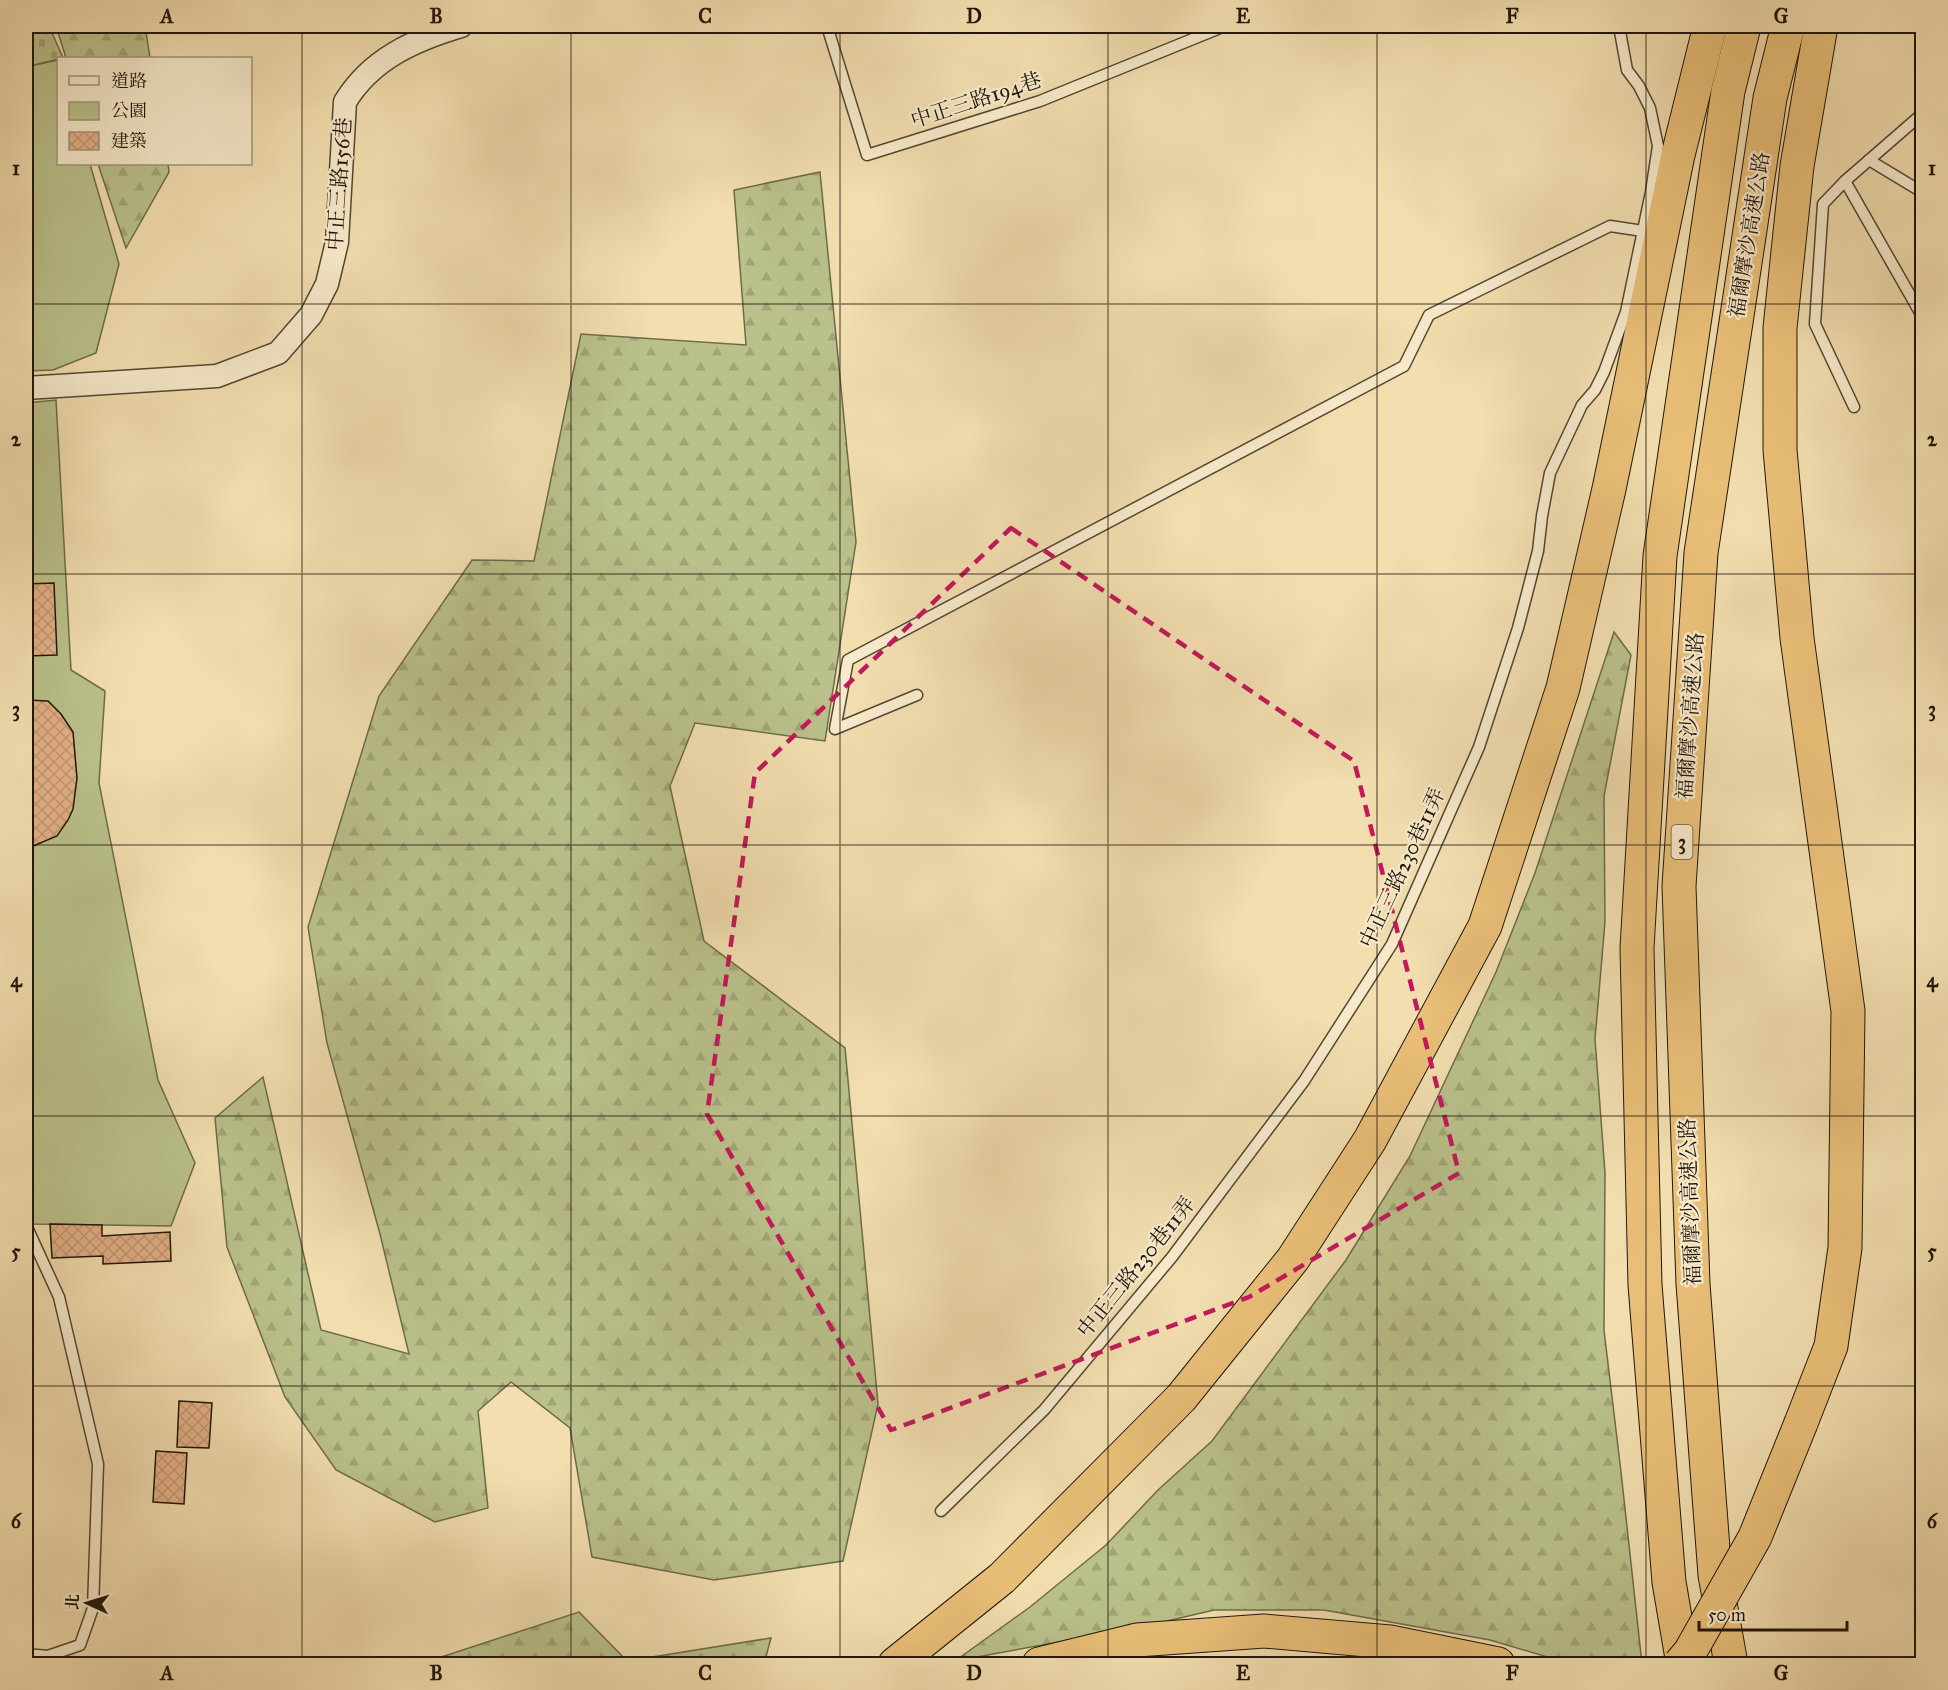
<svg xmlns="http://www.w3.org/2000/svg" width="1948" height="1690" viewBox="0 0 1948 1690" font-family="'IM FELL Great Primer','Noto Serif TC',serif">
	<defs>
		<pattern id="forest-firs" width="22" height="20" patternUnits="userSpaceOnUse" patternTransform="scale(1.5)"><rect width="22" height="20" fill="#bac18b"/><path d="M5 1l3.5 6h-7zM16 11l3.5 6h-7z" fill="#a0a577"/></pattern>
		<pattern id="cemetery-stones" width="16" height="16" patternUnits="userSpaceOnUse" patternTransform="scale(1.5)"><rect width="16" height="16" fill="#bac18b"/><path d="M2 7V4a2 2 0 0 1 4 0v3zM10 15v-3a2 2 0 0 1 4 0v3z" fill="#a0a577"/></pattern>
		<pattern id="building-cross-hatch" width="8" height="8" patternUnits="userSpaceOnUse" patternTransform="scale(1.5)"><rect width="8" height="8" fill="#e2b085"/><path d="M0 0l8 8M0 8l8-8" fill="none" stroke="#c29672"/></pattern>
	</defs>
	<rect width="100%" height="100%" fill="#f2deaf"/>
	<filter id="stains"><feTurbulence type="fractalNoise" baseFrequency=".00333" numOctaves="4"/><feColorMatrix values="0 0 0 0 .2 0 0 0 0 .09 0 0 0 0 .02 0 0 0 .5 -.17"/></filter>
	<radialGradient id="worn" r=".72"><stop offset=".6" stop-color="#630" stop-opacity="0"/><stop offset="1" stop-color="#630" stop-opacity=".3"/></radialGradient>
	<g fill="url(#forest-firs)" stroke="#6d6b4b" stroke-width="1.5">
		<path d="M56 26H145L150 58H66Z"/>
		<path d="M98 164H168L169 172 126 248Z"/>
		<path d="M820 172 856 542 825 741 695 723 670 786 704 941 845 1048 878 1404 843 1561 714 1580 592 1557 570 1428 511 1382 478 1411 488 1508 435 1522 336 1470 285 1397 227 1247 215 1118 263 1077 321 1330 409 1354 380 1234 327 1043 308 927 379 696 472 560 534 561 581 334 746 345 734 190Z"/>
		<path d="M1614 632 1631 655 1604 796 1605 922 1595 1039 1605 1173 1604 1330 1621 1472 1642 1664H1571L1490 1640 1324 1610H1214L1146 1626 955 1661 1030 1607 1106 1545 1158 1490 1212 1441 1346 1260 1410 1156 1496 972 1535 873Z"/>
		<path d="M579 1612 627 1661 771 1638 764 1664H420Z"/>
	</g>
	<path fill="url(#cemetery-stones)" stroke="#6d6b4b" stroke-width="1.5" d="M26 26H49L63 58 26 67Z"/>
	<g fill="#bac18b" stroke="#6d6b4b" stroke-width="1.5">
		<path d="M58 60V164H90L119 264 96 353 53 370 26 371V67Z"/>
		<path d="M56 400 71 670 105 691 99 783 158 1080 195 1163 171 1226 33 1224 26 1206V403Z"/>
	</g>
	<g fill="url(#building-cross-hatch)" stroke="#20150b" stroke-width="1.5">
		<path d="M54 583 57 655 26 656V584Z"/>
		<path d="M26 700 48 701 61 714 73 732 77 778 73 809 68 820 57 836 26 849Z"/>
		<path d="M50 1224 102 1225V1236L170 1232 171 1261 103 1264V1256L52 1258Z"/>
		<path d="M179 1401 212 1403 209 1448 177 1447Z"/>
		<path d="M156 1451 187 1453 184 1504 153 1502Z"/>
	</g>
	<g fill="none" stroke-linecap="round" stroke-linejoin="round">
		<g stroke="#544734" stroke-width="13">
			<g id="service">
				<path d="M827 26 867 155 1040 101 1220 28"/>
				<path d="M1869 160 1922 192"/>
				<path d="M1845 181 1922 316"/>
				<path d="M1854 407 1815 324 1823 204 1845 181 1922 114"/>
				<path d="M917 695 835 729 848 660 1404 366 1429 315 1610 226 1643 231"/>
				<path d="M26 1225 59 1297 98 1464 93 1608 80 1645 48 1656 26 1654"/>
				<path d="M941 1511 1044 1410 1172 1257 1304 1081 1392 944 1479 747 1518 628 1538 551 1542 516 1550 473 1582 405 1595 390 1604 372 1626 312 1651 192 1658 146 1650 108 1639 86 1627 70 1619 26"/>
			</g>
		</g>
		<g stroke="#544734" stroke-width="25">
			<path id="minor" d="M26 388 217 376 278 353 311 315 327 284 337 242 345 102C371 59 414 40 461 26"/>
		</g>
		<g stroke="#20150b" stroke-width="35">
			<g id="motorway">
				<path d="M1801 1423 1831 1346 1845 1248 1848 1011 1797 638 1780 450V328L1797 166 1821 26"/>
				<path d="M895 1664 1002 1578 1181 1398 1293 1259 1370 1140 1485 926 1563 688 1609 489 1678 155 1710 26"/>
				<path d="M1039 1664 1137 1640 1264 1631 1390 1642 1498 1664"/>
				<path d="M1683 1664 1669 1582 1645 1285 1637 948 1660 556 1728 91 1744 26"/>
				<path d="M1731 1664 1715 1575 1693 1284 1679 886 1701 553 1770 98 1788 26"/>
			</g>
		</g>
		<use href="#service" stroke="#f7eacb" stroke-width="10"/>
		<use href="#minor" stroke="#f7eacb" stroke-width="22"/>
		<use href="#motorway" stroke="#e9bf78" stroke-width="33"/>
		<g stroke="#20150b" stroke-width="35" stroke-linecap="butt">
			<path id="motorway-bridge" d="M1680 1664 1690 1652 1755 1537 1801 1423"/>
		</g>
		<use href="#motorway-bridge" stroke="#e9bf78" stroke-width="33"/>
	</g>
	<path fill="none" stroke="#c2185b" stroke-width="4.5" stroke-dasharray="12 8" stroke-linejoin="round" d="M1011 528 1354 761 1459 1173 1249 1297 891 1430 707 1114 755 773Z"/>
	<path fill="none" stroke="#20150b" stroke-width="1.5" stroke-opacity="0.55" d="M302 26V1664M571 26V1664M840 26V1664M1108 26V1664M1377 26V1664M1646 26V1664M26 304H1922M26 574H1922M26 845H1922M26 1116H1922M26 1386H1922"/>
	<g text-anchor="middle" stroke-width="4.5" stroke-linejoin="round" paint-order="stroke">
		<rect fill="#f7eacb" stroke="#605545" stroke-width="1.5" x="1671.5" y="825" width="21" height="34" rx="4.5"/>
		<g font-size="20" font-weight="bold" fill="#20150b">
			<text x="1682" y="849">3</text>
		</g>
		<g font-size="21" fill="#20150b" stroke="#f7eacb">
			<text transform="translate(976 100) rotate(-18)" y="7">中正三路194巷</text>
			<text transform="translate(339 184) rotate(-86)" y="7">中正三路156巷</text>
			<text transform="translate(1749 235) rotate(-81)" y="7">福爾摩沙高速公路</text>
			<text transform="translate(1690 716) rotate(-86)" y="7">福爾摩沙高速公路</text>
			<text transform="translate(1402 868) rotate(-65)" y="7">中正三路230巷11弄</text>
			<text transform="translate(1690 1202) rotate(-92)" y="7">福爾摩沙高速公路</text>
			<text transform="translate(1136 1267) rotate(-51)" y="7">中正三路230巷11弄</text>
		</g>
	</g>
	<rect width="1948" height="1690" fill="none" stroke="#f2deaf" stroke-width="66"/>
	<rect x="57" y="57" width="195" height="108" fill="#f7eacb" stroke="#a1957e" stroke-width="1.5"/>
	<rect x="69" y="76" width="30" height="9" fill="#f7eacb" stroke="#a1957e" stroke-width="1.5"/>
	<text x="111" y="87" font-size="18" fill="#20150b">道路</text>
	<rect x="69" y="102" width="30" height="18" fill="#bac18b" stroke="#a1957e" stroke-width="1.5"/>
	<text x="111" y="117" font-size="18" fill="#20150b">公園</text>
	<rect x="69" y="132" width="30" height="18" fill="url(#building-cross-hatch)" stroke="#a1957e" stroke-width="1.5"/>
	<text x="111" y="147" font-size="18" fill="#20150b">建築</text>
	<g transform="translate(87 1603) rotate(274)" stroke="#f7eacb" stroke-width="4.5" paint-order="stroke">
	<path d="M0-4.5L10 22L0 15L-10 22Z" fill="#20150b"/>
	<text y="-9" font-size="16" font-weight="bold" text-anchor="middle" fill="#20150b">北</text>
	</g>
	<path d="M1699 1621v9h148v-9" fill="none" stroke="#20150b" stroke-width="3"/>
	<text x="1708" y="1621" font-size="18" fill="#20150b" stroke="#f7eacb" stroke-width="4.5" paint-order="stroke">50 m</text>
	<rect x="33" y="33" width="1882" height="1624" fill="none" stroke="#20150b" stroke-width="2"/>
	<g font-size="20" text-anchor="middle" font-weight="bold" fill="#20150b">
		<text x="167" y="23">A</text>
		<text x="436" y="23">B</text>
		<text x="705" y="23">C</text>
		<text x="974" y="23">D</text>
		<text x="1243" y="23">E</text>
		<text x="1512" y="23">F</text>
		<text x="1781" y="23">G</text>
		<text x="16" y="175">1</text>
		<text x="1932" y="175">1</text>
		<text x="16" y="446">2</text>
		<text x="1932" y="446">2</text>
		<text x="16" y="716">3</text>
		<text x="1932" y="716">3</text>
		<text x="16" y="987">4</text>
		<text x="1932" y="987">4</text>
		<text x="16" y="1258">5</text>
		<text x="1932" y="1258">5</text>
		<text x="16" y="1528">6</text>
		<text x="1932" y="1528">6</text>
		<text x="167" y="1680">A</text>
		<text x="436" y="1680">B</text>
		<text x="705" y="1680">C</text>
		<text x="974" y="1680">D</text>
		<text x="1243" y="1680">E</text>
		<text x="1512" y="1680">F</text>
		<text x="1781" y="1680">G</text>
	</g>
	<rect width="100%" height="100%" filter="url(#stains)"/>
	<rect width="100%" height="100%" fill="url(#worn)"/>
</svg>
